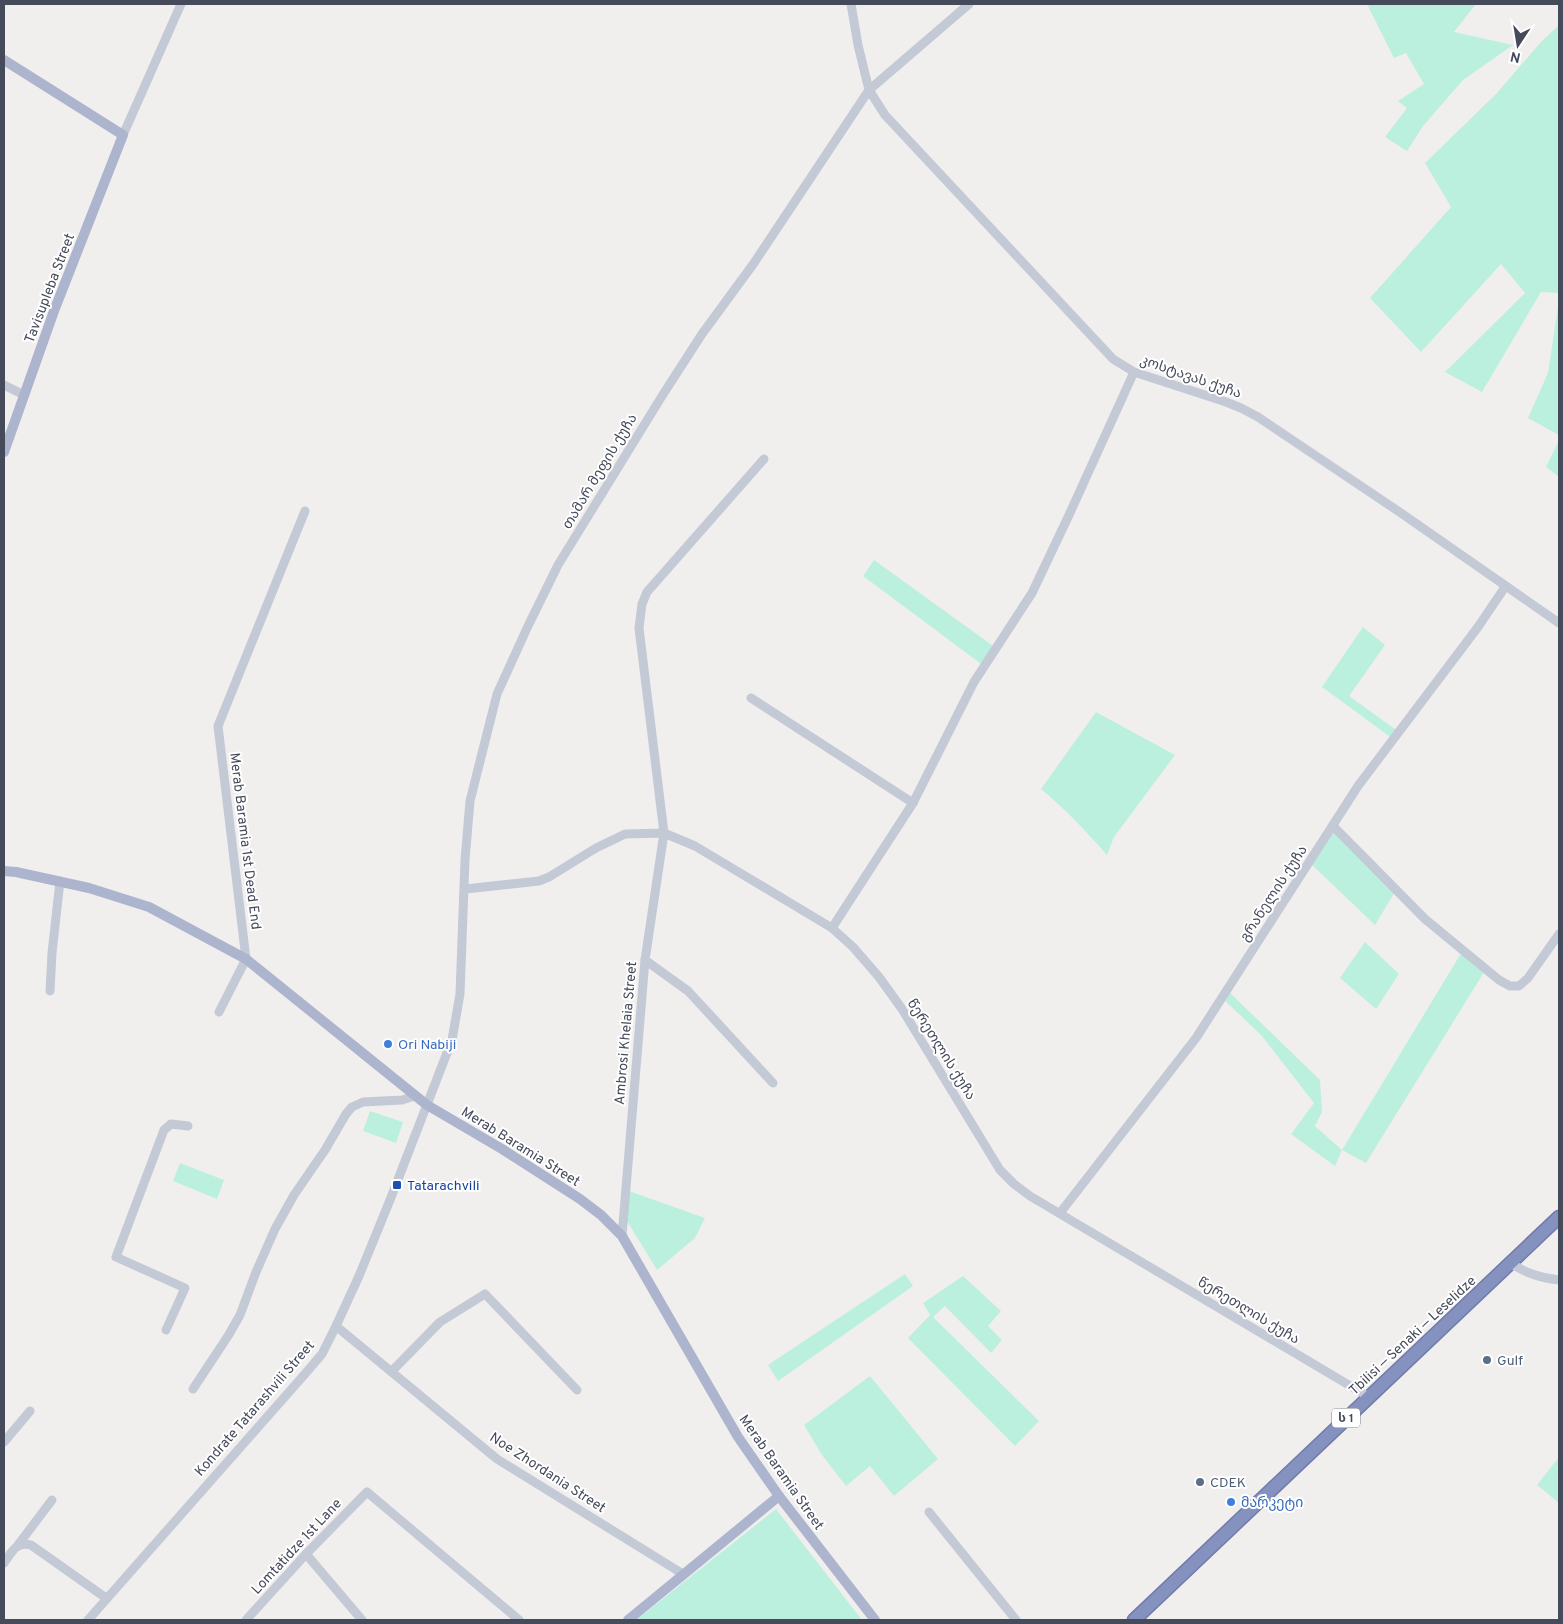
<svg xmlns="http://www.w3.org/2000/svg" width="1563" height="1624" viewBox="0 0 1563 1624" font-family="Overpass,'Noto Sans Georgian',sans-serif">
	<rect width="100%" height="100%" fill="#f1efee"/>
	<g fill="#bcf0de">
		<path d="M1367 4H1476L1454 32 1513 45 1463 80 1423 126 1407 151 1385 137 1407 108 1398 101 1424 84 1406 53 1394 58Z"/>
		<path d="M1559 25V293L1541 292 1482 392 1445 372 1525 293 1501 264 1421 352 1370 298 1451 207 1425 163 1496 94 1541 42Z"/>
		<path d="M1559 300V435L1528 418 1548 373Z"/>
		<path d="M1559 440V477L1546 467Z"/>
		<path d="M874 560 996 648 984 666 863 576Z"/>
		<path d="M1363 627 1385 645 1349 696 1399 732 1393 739 1322 687Z"/>
		<path d="M1096 712 1175 755 1114 837 1107 855C1086 831 1065 809 1041 789Z"/>
		<path d="M1333 826 1396 890 1375 925 1309 862Z"/>
		<path d="M1365 942 1399 974 1376 1009 1340 978Z"/>
		<path d="M1463 950 1486 969 1366 1163 1342 1150 1335 1166 1291 1134 1314 1103 1261 1035 1222 998 1227 990 1320 1080 1322 1112 1315 1126 1342 1150Z"/>
		<path d="M370 1111 403 1122 396 1143 363 1131Z"/>
		<path d="M180 1163 224 1180 217 1199 173 1181Z"/>
		<path d="M626 1190 705 1218 695 1238 657 1270 624 1216Z"/>
		<path d="M905 1274 913 1286 778 1381 768 1365Z"/>
		<path d="M963 1276 1001 1311 988 1326 1002 1340 991 1353 945 1306 933 1317 1039 1421 1015 1446 908 1338 930 1315 923 1303Z"/>
		<path d="M870 1376 938 1459 894 1496 870 1466 846 1486 822 1455 804 1425Z"/>
		<path d="M1559 1457V1503L1537 1485Z"/>
		<path d="M776 1509 862 1620H636Z"/>
	</g>
	<g fill="none" stroke-linecap="round" stroke-linejoin="round">
		<g stroke="#707caa" stroke-width="15">
			<path id="highway" d="M1134 1620 1559 1217"/>
		</g>
		<g stroke="#c4c9d6" stroke-width="9">
			<path d="M851 4 858 45 869 90 885 115 1113 359 1134 372 1226 402 1241 408 1258 417 1401 513 1559 623"/>
			<path d="M123 135 181 4"/>
			<path d="M4 385 24 395"/>
			<path d="M751 698 913 803"/>
			<path d="M1333 826 1425 919 1499 980 1510 986H1519L1528 978 1559 934"/>
			<path d="M465 889 539 881 549 877 596 848 625 834 664 833 695 846 832 928 853 947 879 977 902 1009 1000 1170 1014 1184 1030 1196 1369 1397"/>
			<path d="M832 928 913 803 974 682 1032 593 1069 515 1134 372"/>
			<path d="M645 960 688 991 773 1083"/>
			<path d="M50 991 52 953 60 881"/>
			<path d="M219 1012 246 959 218 726 305 511"/>
			<path d="M1060 1213 1196 1038 1358 786 1478 627 1505 587"/>
			<path d="M622 1236 645 960 664 833 639 628 642 604 647 592 764 459"/>
			<path d="M1511 1263C1526 1274 1541 1278 1559 1280"/>
			<path d="M336 1326 497 1459 683 1574"/>
			<path d="M166 1330 185 1288 116 1257 164 1130 171 1124 188 1126"/>
			<path d="M392 1371 440 1322 485 1294 577 1390"/>
			<path d="M193 1389 228 1336 240 1315 256 1272 275 1229 294 1195 325 1150 346 1114 352 1107 363 1102 402 1100 415 1096"/>
			<path d="M4 1442 30 1411"/>
			<path d="M929 1512 1016 1620"/>
			<path d="M18 1545 52 1500"/>
			<path d="M306 1554 362 1620"/>
			<path d="M4 1563C12 1552 16 1541 31 1545L106 1598"/>
			<path d="M88 1620 304 1375 322 1354 336 1326 359 1276 390 1200 452 1040 460 994 465 860 470 801 497 694 528 626 558 565 662 396 702 334 754 263 869 90 969 4"/>
			<path d="M246 1620 306 1554 367 1492 519 1620"/>
		</g>
		<g stroke="#adb5ce" stroke-width="10">
			<path d="M4 60 123 135 54 311 4 452"/>
			<path d="M4 871 16 872 89 888 149 907 246 959 427 1105 502 1149 580 1199 601 1215 622 1236 738 1437 779 1496 875 1620"/>
			<path d="M628 1620 779 1496"/>
		</g>
		<use href="#highway" stroke="#8591be" stroke-width="12"/>
	</g>
	<g fill="#3f7fe0" stroke="#fff" stroke-width="2">
		<circle cx="388" cy="1044" r="5"/>
		<circle cx="1231" cy="1502" r="5"/>
	</g>
	<rect fill="#1a4fb4" stroke="#fff" stroke-width="2" x="392" y="1180" width="10" height="10" rx="2.5"/>
	<g fill="#5c6f8a" stroke="#fff" stroke-width="2">
		<circle cx="1487" cy="1360" r="5"/>
		<circle cx="1200" cy="1482" r="5"/>
	</g>
	<g text-anchor="middle" stroke-width="4" stroke-linejoin="round" paint-order="stroke">
		<rect fill="#fff" stroke="#7e818d" stroke-width="1" x="1332" y="1408.5" width="28" height="19" rx="4"/>
		<g font-size="12" font-weight="bold" fill="#464b5c">
			<text x="1346" y="1422">ს 1</text>
		</g>
		<g font-size="14" fill="#464b5c" stroke="#fff">
			<text transform="translate(49 288) rotate(-69)" y="5">Tavisupleba Street</text>
			<text transform="translate(1191 376) rotate(19)" y="5">კოსტავას ქუჩა</text>
			<text transform="translate(599 471) rotate(-59)" y="5">თამარ მეფის ქუჩა</text>
			<text transform="translate(246 841) rotate(83)" y="5">Merab Baramia 1st Dead End</text>
			<text transform="translate(1273 893) rotate(-57)" y="5">გრანელის ქუჩა</text>
			<text transform="translate(625 1033) rotate(-85)" y="5">Ambrosi Khelaia Street</text>
			<text transform="translate(942 1049) rotate(58)" y="5">წერეთლის ქუჩა</text>
			<text transform="translate(521 1146) rotate(32)" y="5">Merab Baramia Street</text>
			<text transform="translate(1249 1310) rotate(31)" y="5">წერეთლის ქუჩა</text>
			<text transform="translate(1412 1335) rotate(-43)" y="5">Tbilisi — Senaki — Leselidze</text>
			<text transform="translate(254 1408) rotate(-49)" y="5">Kondrate Tatarashvili Street</text>
			<text transform="translate(548 1472) rotate(33)" y="5">Noe Zhordania Street</text>
			<text transform="translate(782 1472) rotate(55)" y="5">Merab Baramia Street</text>
			<text transform="translate(296 1546) rotate(-47)" y="5">Lomtatidze 1st Lane</text>
		</g>
		<g font-size="14" fill="#366cbe" stroke="#fff" text-anchor="start">
			<text x="398" y="1049">Ori Nabiji</text>
			<text x="1241" y="1507">მარკეტი</text>
		</g>
		<g font-size="14" fill="#164399" stroke="#fff" text-anchor="start">
			<text x="407" y="1190">Tatarachvili</text>
		</g>
		<g font-size="14" fill="#4e5e75" stroke="#fff" text-anchor="start">
			<text x="1497" y="1365">Gulf</text>
			<text x="1210" y="1487">CDEK</text>
		</g>
	</g>
	<rect width="1563" height="1624" fill="none" stroke="#464b5c" stroke-width="10"/>
	<g transform="translate(1518 45) rotate(192)" stroke="#ffffff" stroke-width="4" paint-order="stroke">
	<path d="M0-4L9 19L0 12L-9 19Z" fill="#464b5c"/>
	<text y="-8" font-size="14" font-weight="bold" text-anchor="middle" fill="#464b5c">N</text>
	</g>
</svg>
